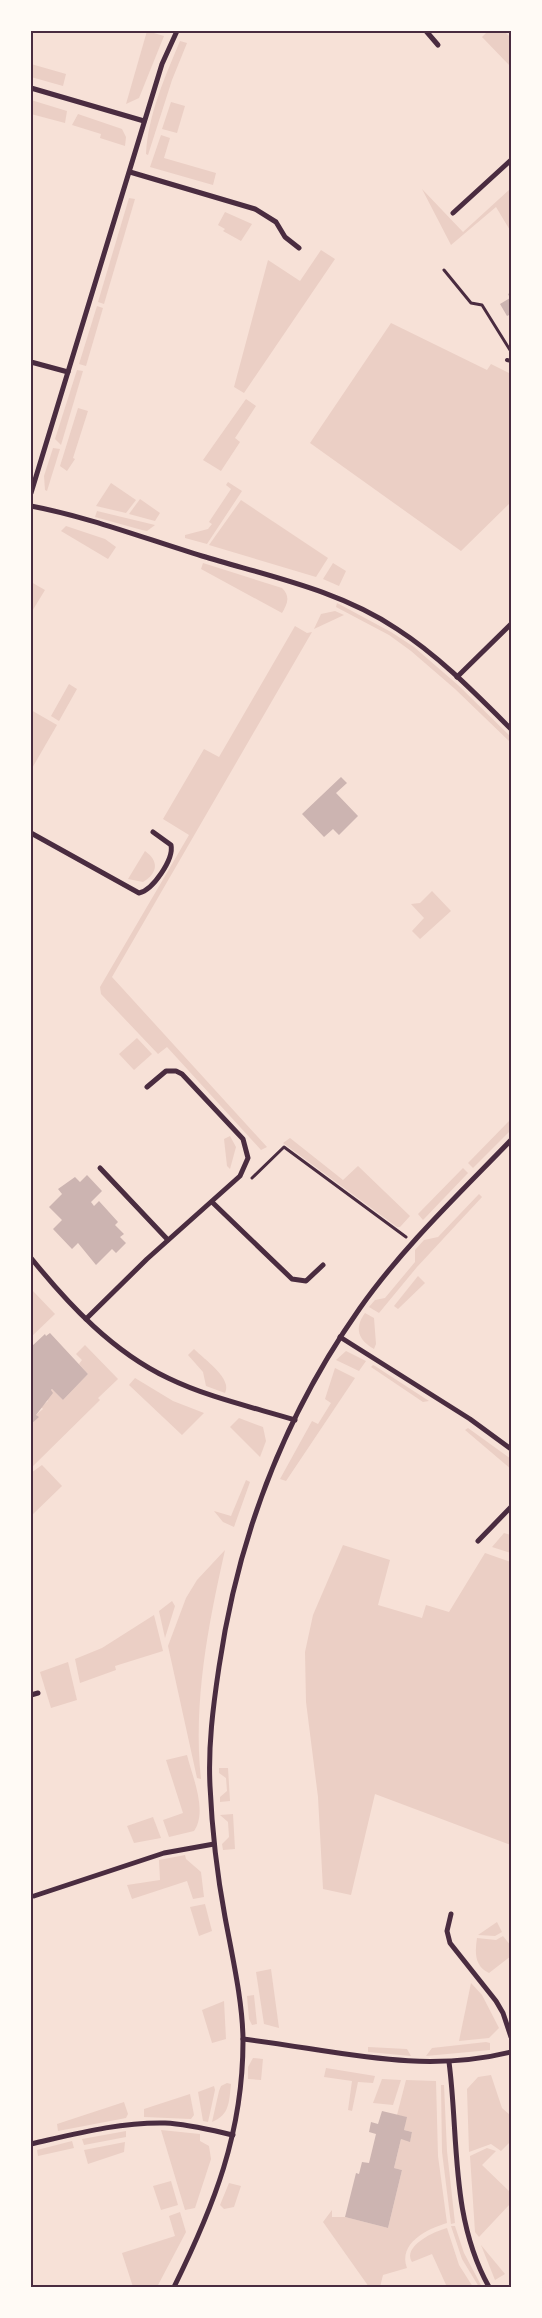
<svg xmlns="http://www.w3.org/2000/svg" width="542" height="2318" viewBox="0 0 542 2318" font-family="'DM Sans',sans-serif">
	<rect width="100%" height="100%" fill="#f7e1d7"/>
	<g fill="#ebcfc5">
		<path d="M147 31 164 36 139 98 126 104Z"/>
		<path d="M488 31H504L511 38V67L482 37Z"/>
		<path d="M180 41 187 43 172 80 148 155 146 154C148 115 165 77 180 41Z"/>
		<path d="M31 64 66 74 63 86 31 77Z"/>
		<path d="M31 100 67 111 65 123 31 114Z"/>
		<path d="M171 102 185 106 177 133 162 129Z"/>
		<path d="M78 114 122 129 126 137 125 146 100 138 101 134 72 125Z"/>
		<path d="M161 135 170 138 164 158 216 173 213 185 150 167Z"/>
		<path d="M511 188V232L496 207 451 245 422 189 463 232Z"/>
		<path d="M129 198 135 199 104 304 98 302Z"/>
		<path d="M225 212 252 224 241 241 223 231 225 229 218 225Z"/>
		<path d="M321 250 335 259 244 393 234 387 268 260 300 281Z"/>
		<path d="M97 306 103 308 86 366 79 364Z"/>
		<path d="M391 323 487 370 491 364 511 374V502L461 551 310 443Z"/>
		<path d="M77 370 83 371 61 445 55 439Z"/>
		<path d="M246 399 256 406 235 438 240 442 221 471 203 460Z"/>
		<path d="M78 408 88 411 73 458 75 459 67 471 60 466Z"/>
		<path d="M53 448 60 449 47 491 45 490 44 476Z"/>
		<path d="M228 482 242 491 207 544 185 538V535L208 529 212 524 209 522 231 489 226 485Z"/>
		<path d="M111 483 136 500 126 513 96 506Z"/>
		<path d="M140 499 160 513 155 521 129 514Z"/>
		<path d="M241 500 328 558 316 577 209 545Z"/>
		<path d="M97 511 155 525 147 531 142 530 95 517Z"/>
		<path d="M66 526 105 539 116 547 108 559 61 531Z"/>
		<path d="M203 563 282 588C291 597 287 604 282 613L201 569Z"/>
		<path d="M333 563 346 571 339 586 323 579Z"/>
		<path d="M31 582 45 590 31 613Z"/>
		<path d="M337 603 391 632 414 647 458 685 511 737V743L455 689 411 651 389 635 336 607Z"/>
		<path d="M335 611 344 615 314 629 321 614Z"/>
		<path d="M295 626 307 633 312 632 112 977 267 1147 261 1150 167 1047 158 1054 101 994 100 987 189 835 163 819 204 749 219 757Z"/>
		<path d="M69 684 77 689 59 721 51 716Z"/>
		<path d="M31 710 57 725 31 770Z"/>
		<path d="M145 851C159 861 158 873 143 882L128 879Z"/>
		<path d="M432 891 451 911 420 939 412 931 424 918 411 904 420 903Z"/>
		<path d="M137 1038 152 1054 134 1070 119 1054Z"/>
		<path d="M511 1119V1130L473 1168 468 1163Z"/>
		<path d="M230 1136 236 1147 230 1169 227 1166 224 1139Z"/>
		<path d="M290 1138 343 1180 358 1166 410 1216 400 1227H397L283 1143Z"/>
		<path d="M463 1168 468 1173 423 1220 418 1214Z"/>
		<path d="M479 1194 482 1197 417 1267 379 1313 369 1307 375 1300 385 1298 415 1262V1250L424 1240 438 1237Z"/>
		<path d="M418 1276 425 1283 398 1309 394 1306Z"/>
		<path d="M31 1289 55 1314 31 1337Z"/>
		<path d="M365 1313 374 1318 376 1344 374 1349C358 1340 354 1328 365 1313Z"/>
		<path d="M85 1345 118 1379 98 1398 100 1400 31 1468V1424L38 1417 36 1415 43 1409 41 1407 48 1401 46 1399 52 1389 63 1400 88 1374 79 1364 82 1360 76 1354Z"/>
		<path d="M194 1349C204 1359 233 1379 225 1393L206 1386 203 1372 188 1355Z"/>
		<path d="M346 1351 366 1361 359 1371 336 1360Z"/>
		<path d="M373 1365 375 1366 429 1401 423 1402 371 1367Z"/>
		<path d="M335 1368 355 1378 286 1481 280 1479 312 1421 318 1424 331 1403 325 1399Z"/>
		<path d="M135 1378 173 1401 204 1413 182 1435 129 1385Z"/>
		<path d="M239 1418 263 1427 266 1441 260 1457 230 1427Z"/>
		<path d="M468 1428 511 1459V1469L465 1430Z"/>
		<path d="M42 1465 62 1486 31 1516V1473Z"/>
		<path d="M246 1480 250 1482 234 1527 223 1522 214 1511 231 1516Z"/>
		<path d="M504 1533 511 1535V1553L492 1547Z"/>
		<path d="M343 1545 390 1560 378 1605 422 1618 426 1605 449 1612 485 1553 511 1562V1845L375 1794 351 1895 323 1889 318 1797 306 1702 305 1652 313 1615Z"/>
		<path d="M225 1550C208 1626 193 1702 201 1779L197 1778 168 1646 186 1598 197 1580Z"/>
		<path d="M172 1601 175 1606 165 1638 159 1611Z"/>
		<path d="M154 1615 163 1651 115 1666 116 1670 80 1683 75 1659 102 1648Z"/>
		<path d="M68 1662 77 1700 51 1708 40 1672Z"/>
		<path d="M187 1755C192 1776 208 1811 194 1831L169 1837 163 1820 183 1813 166 1760Z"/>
		<path d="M219 1768H228L230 1801 220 1802V1797L227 1791 226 1778 219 1773Z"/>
		<path d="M233 1814 235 1849 223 1850 222 1844 229 1837 228 1822 220 1815Z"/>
		<path d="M153 1817 161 1838 134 1843 127 1826Z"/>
		<path d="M185 1855 186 1859 201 1872 204 1897 193 1899 187 1881 132 1899 127 1885 160 1880 159 1860Z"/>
		<path d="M205 1904 212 1931 199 1936 190 1907Z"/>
		<path d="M497 1922 502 1932 495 1936 478 1935Z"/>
		<path d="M503 1936 511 1946V1956L489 1973C474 1966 475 1952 477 1938L496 1940Z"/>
		<path d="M271 1969 279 2028 264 2024 256 1972Z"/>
		<path d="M471 1983 482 1995 499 2028 489 2038 459 2041Z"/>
		<path d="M254 1995 257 2024 252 2025 249 2019 247 1996Z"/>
		<path d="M224 2001 226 2039 212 2043 202 2010Z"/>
		<path d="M486 2042 490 2043V2050L426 2056 432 2048Z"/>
		<path d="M368 2047 407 2049 411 2056 368 2052Z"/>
		<path d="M253 2058 263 2059 261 2080 248 2079V2067Z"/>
		<path d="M326 2068 375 2076 373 2083 358 2082 352 2111 348 2110 352 2081 324 2077Z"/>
		<path d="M491 2075 502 2108 511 2116V2141L501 2151 491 2144 469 2152 467 2089 478 2077Z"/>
		<path d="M382 2079 401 2080 393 2105 373 2103Z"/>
		<path d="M406 2080 436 2081 438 2156 447 2223C427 2229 398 2243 407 2268L383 2275 380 2287H369L323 2222 332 2210V2217H345L388 2228 402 2170 394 2168 401 2139 410 2141 412 2132 404 2130 406 2117 397 2115Z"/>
		<path d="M227 2083 231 2084C229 2101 230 2115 212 2122L219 2091 221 2086Z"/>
		<path d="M441 2085H444L447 2151 455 2223 451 2224 442 2152Z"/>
		<path d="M214 2086 215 2090 208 2122 203 2121 198 2092Z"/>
		<path d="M190 2094 194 2115 191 2119 144 2117V2109Z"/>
		<path d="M124 2102 128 2114 126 2118 58 2131 57 2124Z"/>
		<path d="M161 2130 200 2134V2141L209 2146 211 2159 195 2208 185 2210Z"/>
		<path d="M126 2131V2137L84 2145 82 2139Z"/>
		<path d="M72 2141 74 2148 38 2156 37 2150Z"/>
		<path d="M125 2142 124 2152 88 2164 84 2150Z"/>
		<path d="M487 2148 496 2151 482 2165 511 2193V2203L479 2237 475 2232 470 2156Z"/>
		<path d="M171 2181 178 2205 161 2210 153 2186Z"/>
		<path d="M229 2183 241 2186 234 2207 224 2209 220 2205Z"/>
		<path d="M180 2212 186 2232 157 2287H133L122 2253 175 2236 169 2216Z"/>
		<path d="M451 2226H455L464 2253 482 2287H479L462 2259Z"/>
		<path d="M447 2228 459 2265 473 2287H447L432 2254 412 2262C402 2246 435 2231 447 2228Z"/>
		<path d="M481 2245 505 2274 495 2280Z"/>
	</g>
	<g fill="#ccb4b1">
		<path d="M511 292V314L507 316 500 304 510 298 508 294Z"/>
		<path d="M341 777 347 783 336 793 358 816 339 835 333 829 324 837 302 814Z"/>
		<path d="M87 1175 102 1191 91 1202 94 1206 99 1201 118 1222 115 1225 124 1234 120 1237 126 1243 116 1253 112 1249 96 1265 78 1243 72 1249 53 1229 62 1220 49 1207 62 1194 58 1189 75 1177 80 1182Z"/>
		<path d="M50 1333 88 1374 63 1400 52 1389 51 1390 53 1393 36 1415 39 1417 31 1424V1347L45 1334 46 1336Z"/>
		<path d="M382 2111 407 2117 404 2130 412 2132 410 2142 401 2139 394 2168 402 2170 388 2228 345 2217 356 2173 359 2174 362 2162 369 2163 376 2134 369 2132 371 2122 378 2124Z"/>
	</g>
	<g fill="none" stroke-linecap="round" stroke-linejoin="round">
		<g stroke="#4a2c40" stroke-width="3">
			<path d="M444 270 471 303 482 305 510 350"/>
			<path d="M252 1178 284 1147 406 1237"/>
		</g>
		<path stroke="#4a2c40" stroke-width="4" d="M507 360 511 361"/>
		<g stroke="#4a2c40" stroke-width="5">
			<path d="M426 31 438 45"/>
			<path d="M31 88 144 121"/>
			<path d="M130 172 255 209 276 222 285 237 299 248"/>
			<path d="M453 213 511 160"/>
			<path d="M31 362 68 372"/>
			<path d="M31 493 162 64 177 31"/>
			<path d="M31 506C89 517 146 539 202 556 268 576 339 590 397 629 439 656 475 693 511 729"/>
			<path d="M457 677 511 624"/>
			<path d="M31 833 139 893C153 890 174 859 171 845L153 832"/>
			<path d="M100 1168 168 1240"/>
			<path d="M212 1202 292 1279 306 1281 323 1265"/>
			<path d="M31 1258C69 1305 113 1352 168 1378 207 1397 252 1407 295 1420"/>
			<path d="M86 1319 147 1259 240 1176 248 1158 243 1139 182 1074 176 1071H166L147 1087"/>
			<path d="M340 1337 470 1419 511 1449"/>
			<path d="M478 1541 511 1507"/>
			<path d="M31 1695 38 1693"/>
			<path d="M34 1896 164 1853 214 1844"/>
			<path d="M451 1914 447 1931 450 1943 496 2001 503 2013 511 2037"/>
			<path d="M243 2039C335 2050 419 2075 511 2052"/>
			<path d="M449 2062C459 2138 450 2217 489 2287"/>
			<path d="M31 2144C75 2134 119 2122 165 2123 188 2124 211 2130 233 2135"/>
			<path d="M174 2287C214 2206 243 2133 243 2041 243 2003 232 1955 225 1917 217 1874 212 1830 210 1786 208 1746 213 1707 219 1667 238 1537 284 1416 360 1308 403 1247 459 1194 511 1140"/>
		</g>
	</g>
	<rect width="542" height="2318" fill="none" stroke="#fffaf5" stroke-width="65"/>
	<rect x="32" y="32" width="478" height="2254" fill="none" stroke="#4a2c40" stroke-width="2"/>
</svg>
